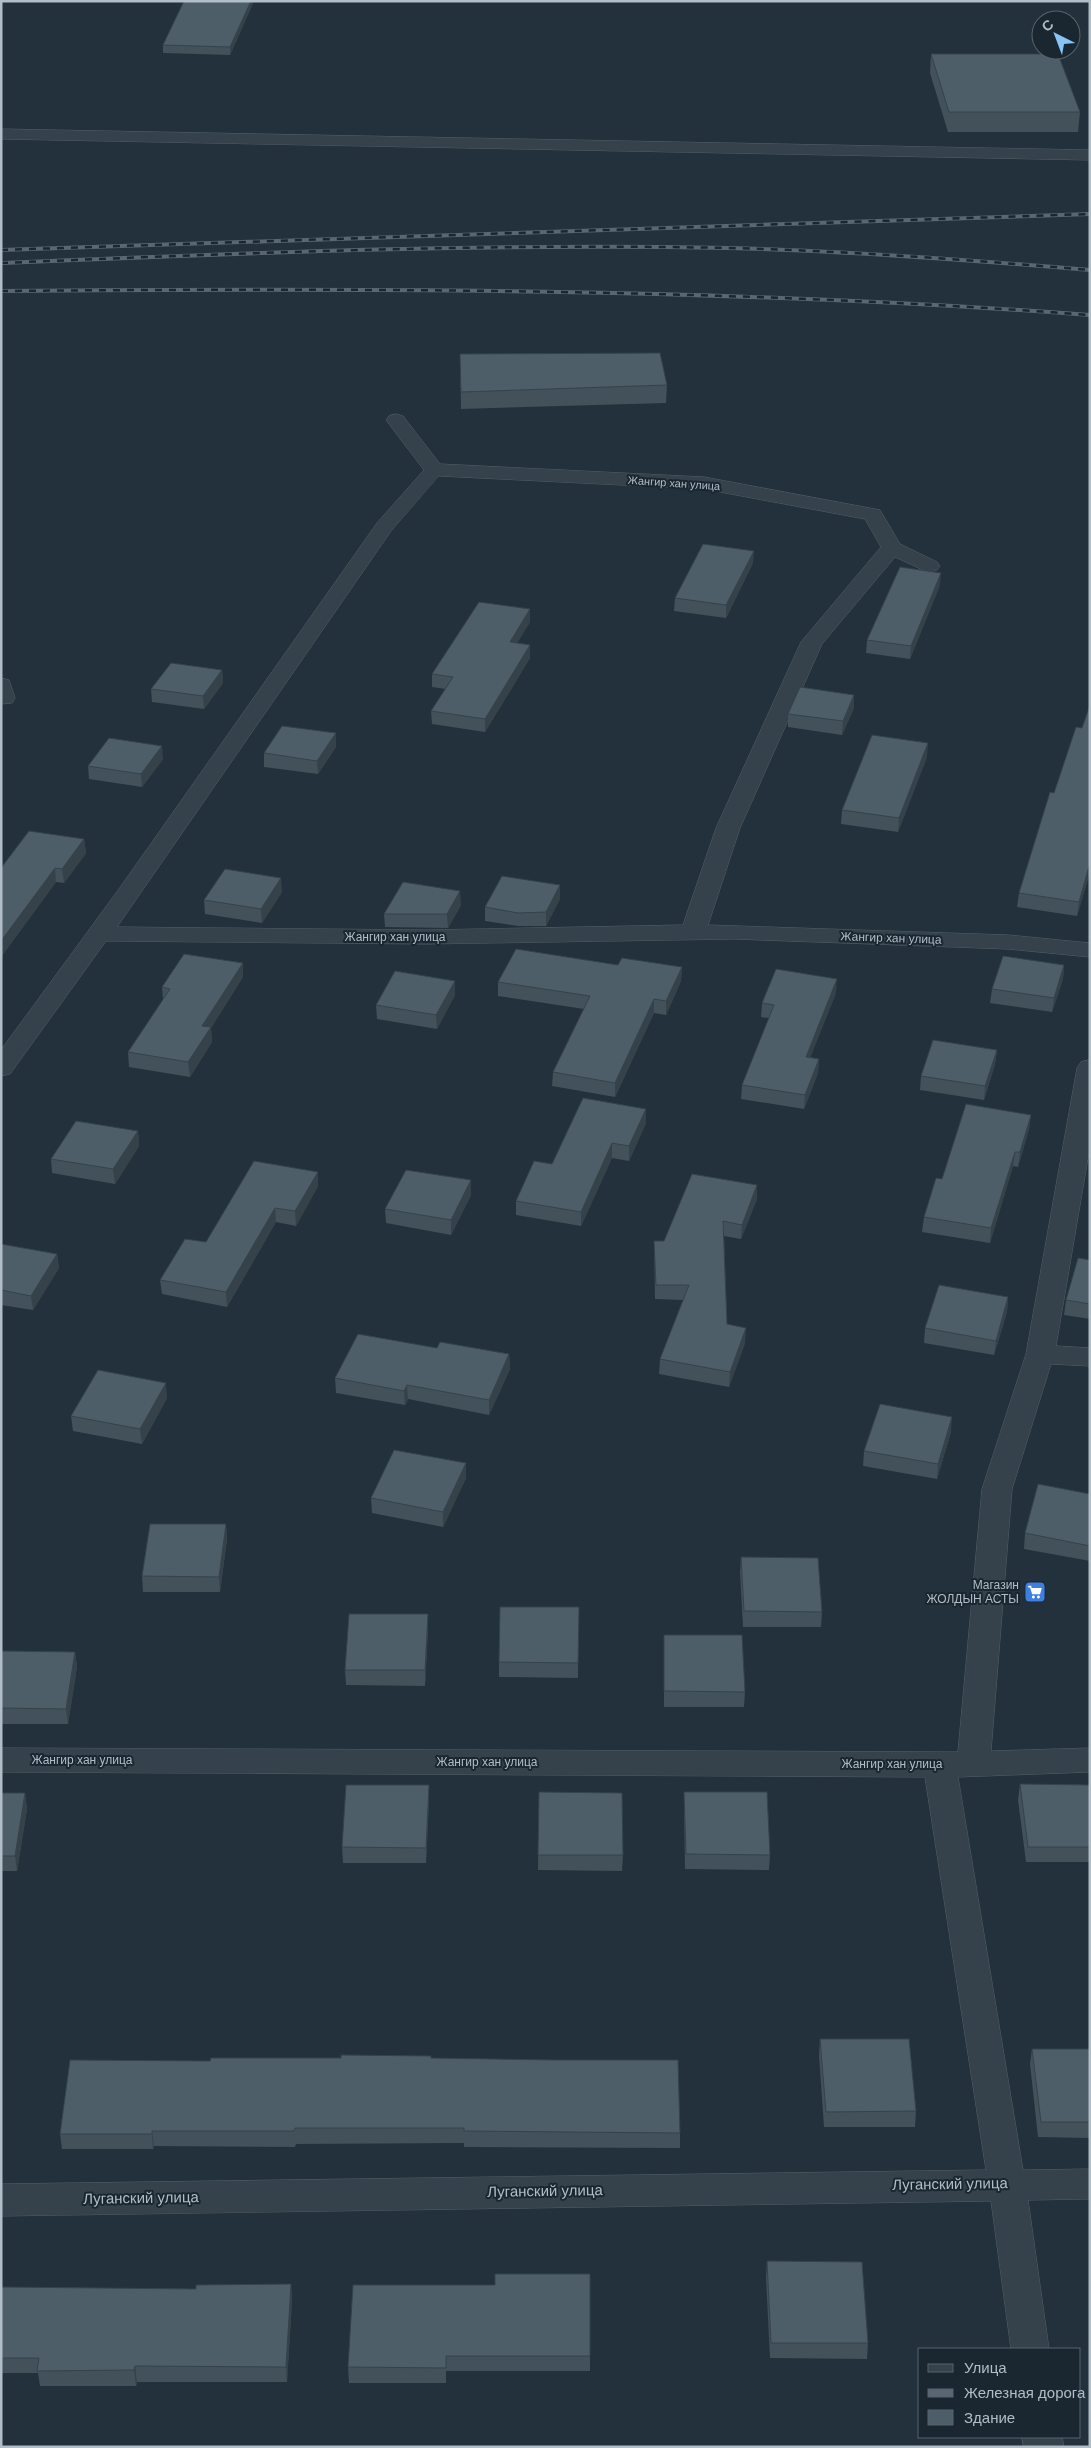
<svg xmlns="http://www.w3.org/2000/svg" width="1091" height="2448" viewBox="0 0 1091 2448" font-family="Arial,sans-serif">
	<rect width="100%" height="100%" fill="#22313b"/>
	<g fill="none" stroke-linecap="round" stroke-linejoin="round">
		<g stroke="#546069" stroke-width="1">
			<g id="minor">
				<path d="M1 129 1090 150V160L1 139Z"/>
				<path d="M396 414 403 416 440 464 704 477 880 510 900 544 937 562 940 566 937 570 930 572 923 570 895 557 822 644 740 828 708 925 1008 935 1090 943V957L1008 949 734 939 426 944 106 941 10 1074 1 1076V1050L119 889 377 523 424 470 386 420 389 416ZM439 476 704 489 865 519 881 547 801 642 716 828 683 925 426 930 117 927 391 531Z"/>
				<path d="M1 678 9 680 15 698 12 703 1 704Z"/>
				<path d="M1090 1060V1146L1056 1346 1090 1348V1366L1051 1364 1012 1489 991 1751 1090 1748V1772L958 1777 1023 2170 1090 2169V2199L1028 2200 1049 2349H1011L991 2201 1 2216V2184L986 2170 925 1777 1 1772V1748L958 1752 982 1489 1026 1354 1077 1068 1081 1062Z"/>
				<path d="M1022 2437H1062L1064 2447H1024Z"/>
			</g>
		</g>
		<use href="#minor" fill="#36424b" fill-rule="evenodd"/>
		<g stroke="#586772" stroke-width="4">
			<g id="rail">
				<path d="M1 250 1090 214"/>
				<path d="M1 263C244 253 486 243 729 248 850 251 970 260 1090 270"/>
				<path d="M1 291C364 288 728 288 1090 315"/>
			</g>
		</g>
		<use href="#rail" stroke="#1b2730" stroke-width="2.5" stroke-dasharray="7" stroke-linecap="butt"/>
	</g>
	<g fill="#42515a">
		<path d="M184 1H254L230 55 163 53V45Z"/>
		<path d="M931 54 1080 112 1078 132H948L930 73Z"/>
		<path d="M460 354 667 385 666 403 461 409Z"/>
		<path d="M753 563 726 618 674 611 675 598Z"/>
		<path d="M940 585 910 659 866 653 867 640Z"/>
		<path d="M530 609V622L517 643 530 645V658L485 732 432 724 431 711 446 689 432 687V674Z"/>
		<path d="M222 670 223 683 204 709 152 702 151 689Z"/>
		<path d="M854 695V708L842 735 788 727V714Z"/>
		<path d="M1090 705V872L1077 916 1017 907 1019 893 1054 793 1082 728Z"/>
		<path d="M336 747 318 774 264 767V753Z"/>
		<path d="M927 757 898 832 841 824 842 810Z"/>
		<path d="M163 759 142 787 89 779 88 766Z"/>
		<path d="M84 839 86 853 64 883 56 882 1 957V868Z"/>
		<path d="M282 892 262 923 205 914 204 900Z"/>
		<path d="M560 899 546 926H518L485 921V907Z"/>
		<path d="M461 905 448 928 385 927 384 914Z"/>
		<path d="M243 963V977L211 1028 212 1042 190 1077 129 1067 128 1052 163 1000 162 987Z"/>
		<path d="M618 965 682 967 681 981 666 1015 654 1013 615 1097 552 1086 553 1072 584 1009 498 996V982Z"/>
		<path d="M1064 965 1063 979 1052 1012 990 1003 992 989Z"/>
		<path d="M455 981V995L437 1029 377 1019 376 1005Z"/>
		<path d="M836 993 810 1057 819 1059 818 1073 804 1109 741 1099 742 1085 769 1018 761 1017 762 1003Z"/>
		<path d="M997 1050 995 1064 984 1100 920 1090 921 1076Z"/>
		<path d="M1031 1115 1029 1129 1018 1167 1013 1166 990 1243 922 1232 924 1217 942 1179Z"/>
		<path d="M646 1123 629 1161 612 1158 581 1226 516 1215V1201Z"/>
		<path d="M138 1131 139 1146 115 1184 52 1173 51 1159Z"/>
		<path d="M318 1186 296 1226 276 1222 227 1307 162 1294 160 1280 206 1242Z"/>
		<path d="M471 1195 451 1235 386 1223 385 1209Z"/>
		<path d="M757 1199 741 1239 724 1236 727 1324 745 1343 729 1387 659 1374 660 1359 683 1300 655 1299 654 1241H664Z"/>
		<path d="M1 1244 57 1254 59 1268 33 1310 1 1305Z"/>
		<path d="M1090 1260V1319L1064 1315 1066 1300Z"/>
		<path d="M1008 1297 1007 1312 994 1355 924 1343 925 1328Z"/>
		<path d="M437 1348 509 1354 510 1369 489 1415 408 1399 405 1405 336 1393 335 1378Z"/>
		<path d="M167 1398 142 1444 73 1431 71 1416Z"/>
		<path d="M951 1432 937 1479 863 1466 864 1451Z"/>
		<path d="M466 1463V1478L443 1527 372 1513 371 1498Z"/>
		<path d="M1090 1494V1561L1024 1549 1025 1533Z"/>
		<path d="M226 1524 227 1539 220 1592H143L142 1576Z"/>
		<path d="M741 1557 822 1612 821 1627H743L740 1572Z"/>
		<path d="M579 1607 578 1678 499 1677V1662Z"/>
		<path d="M428 1629 425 1686 346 1685 345 1670Z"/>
		<path d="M664 1635 745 1692 744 1707H664Z"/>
		<path d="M1 1651 75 1652 77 1667 68 1724H1Z"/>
		<path d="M1020 1784 1090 1785V1862H1026L1018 1800Z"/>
		<path d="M429 1785V1801L426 1863H343L342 1847Z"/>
		<path d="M539 1792 623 1855 622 1871 538 1870Z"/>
		<path d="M684 1792 770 1855 769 1870 685 1869 684 1807Z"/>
		<path d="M1 1793H25L27 1809 17 1871H1Z"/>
		<path d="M820 2039 916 2111 915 2127H824L819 2055Z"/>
		<path d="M1032 2049H1090V2138L1038 2137 1030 2064Z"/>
		<path d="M431 2058 680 2133V2148L464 2147V2143L296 2144 295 2147 154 2146 153 2149H62L60 2134 210 2061Z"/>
		<path d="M767 2261 868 2343 867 2359 770 2358 766 2277Z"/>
		<path d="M590 2274V2371H446V2383H349L348 2367 495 2285Z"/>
		<path d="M291 2284 292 2300 287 2382H137L136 2386H40L38 2373H1V2287L196 2289Z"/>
	</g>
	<g fill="#36424a">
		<path d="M251 1H254L230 55V47Z"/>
		<path d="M754 551 753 563 726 618V605Z"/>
		<path d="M941 573 940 585 910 659 911 646Z"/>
		<path d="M530 609V622L510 655V642Z"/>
		<path d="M530 645V658L485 732V719Z"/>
		<path d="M222 670 223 683 204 709 203 696Z"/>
		<path d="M854 695V708L842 735 843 721Z"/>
		<path d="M336 733V747L318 774 317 761Z"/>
		<path d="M928 743 927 757 898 832 899 818Z"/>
		<path d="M162 746 163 759 142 787 141 774Z"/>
		<path d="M84 839 86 853 64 883 62 869Z"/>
		<path d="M1090 863V872L1077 916 1079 902Z"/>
		<path d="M55 868 56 882 1 957V941Z"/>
		<path d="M281 878 282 892 262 923 261 909Z"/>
		<path d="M560 885V899L546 926V912Z"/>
		<path d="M460 891 461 905 448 928 447 914Z"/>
		<path d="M243 963V977L211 1028 212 1042 190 1077 188 1062 202 1026Z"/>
		<path d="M1064 965 1063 979 1052 1012 1054 998Z"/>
		<path d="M682 967 681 981 666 1015V1001Z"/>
		<path d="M837 979 836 993 805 1071 806 1057Z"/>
		<path d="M455 981V995L437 1029 436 1015Z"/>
		<path d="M654 999V1013L615 1097V1083Z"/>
		<path d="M997 1050 995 1064 984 1100 985 1086Z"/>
		<path d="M819 1059 818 1073 804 1109 805 1095Z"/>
		<path d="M646 1109V1123L629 1161V1146Z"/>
		<path d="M1031 1115 1029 1129 1018 1167 1020 1152Z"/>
		<path d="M138 1131 139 1146 115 1184 113 1169Z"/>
		<path d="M612 1143V1158L581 1226V1212Z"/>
		<path d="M1015 1152 1013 1166 990 1243 991 1228Z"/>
		<path d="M318 1172V1186L296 1226 295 1211Z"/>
		<path d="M471 1180V1195L451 1235V1220Z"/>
		<path d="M757 1185V1199L741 1239 742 1225Z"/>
		<path d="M275 1208 276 1222 227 1307 226 1292Z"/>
		<path d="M57 1254 59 1268 33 1310 31 1296Z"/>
		<path d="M1008 1297 1007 1312 994 1355 996 1341Z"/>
		<path d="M746 1328 745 1343 729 1387 730 1372Z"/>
		<path d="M509 1354 510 1369 489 1415V1400Z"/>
		<path d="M166 1383 167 1398 142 1444 140 1429Z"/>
		<path d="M407 1385 408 1399 405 1405 404 1391Z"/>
		<path d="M952 1417 951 1432 937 1479 938 1464Z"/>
		<path d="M466 1463V1478L443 1527V1512Z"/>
		<path d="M226 1524 227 1539 220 1592 219 1577Z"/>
		<path d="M428 1614V1629L425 1686V1670Z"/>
		<path d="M75 1652 77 1667 68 1724 66 1709Z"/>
		<path d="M429 1785V1801L426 1863V1848Z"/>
		<path d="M25 1793 27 1809 17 1871 15 1856Z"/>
		<path d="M152 2131 154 2146 153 2149 152 2134Z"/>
		<path d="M291 2284 292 2300 287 2382 286 2367Z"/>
		<path d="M135 2366 137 2382 136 2386 134 2370Z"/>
	</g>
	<g fill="#4d5e69" stroke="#36424a">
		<path d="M184 1H251L230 47 163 45Z"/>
		<path d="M931 54H1058L1080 112H949Z"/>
		<path d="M660 353 667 385 461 392 460 354Z"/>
		<path d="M703 544 754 551 726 605 675 598Z"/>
		<path d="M900 567 941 573 911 646 867 640Z"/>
		<path d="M479 602 530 609 510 642 530 645 485 719 431 711 453 677 432 674Z"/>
		<path d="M171 663 222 670 203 696 151 689Z"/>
		<path d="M800 687 854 695 843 721 788 714Z"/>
		<path d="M1090 705V863L1079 902 1019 893 1050 792 1054 793 1076 727 1082 728Z"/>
		<path d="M282 726 336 733 317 761 264 753Z"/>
		<path d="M872 735 928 743 899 818 842 810Z"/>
		<path d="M109 738 162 746 141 774 88 766Z"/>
		<path d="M29 831 84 839 62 869 55 868 1 941V868Z"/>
		<path d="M225 869 281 878 261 909 204 900Z"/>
		<path d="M502 876 560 885 546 912 518 913 485 907Z"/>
		<path d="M403 882 460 891 447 914H384Z"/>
		<path d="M516 949 618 965 622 958 682 967 666 1001 654 999 615 1083 553 1072 590 996 498 982Z"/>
		<path d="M184 954 243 963 202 1026 211 1027 188 1062 128 1052 170 989 162 987Z"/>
		<path d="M1003 956 1064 965 1054 998 992 989Z"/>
		<path d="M776 969 837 979 806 1057 819 1059 805 1095 742 1085 774 1005 762 1003Z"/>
		<path d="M395 971 455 981 436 1015 376 1005Z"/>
		<path d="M933 1040 997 1050 985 1086 921 1076Z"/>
		<path d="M583 1098 646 1109 629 1146 612 1143 581 1212 516 1201 534 1161 552 1164Z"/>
		<path d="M966 1104 1031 1115 1020 1152H1015L991 1228 924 1217 936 1178 942 1179Z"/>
		<path d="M76 1121 138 1131 113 1169 51 1159Z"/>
		<path d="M254 1161 318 1172 295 1211 275 1208 226 1292 160 1280 185 1239 206 1242Z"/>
		<path d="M406 1170 471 1180 451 1220 385 1209Z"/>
		<path d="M692 1174 757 1185 742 1225 723 1221 727 1324 746 1328 730 1372 660 1359 689 1285H656L654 1241H664Z"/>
		<path d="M1 1244 57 1254 31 1296 1 1290Z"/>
		<path d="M1078 1258 1090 1260V1304L1066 1300Z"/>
		<path d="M939 1285 1008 1297 996 1341 925 1328Z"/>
		<path d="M358 1334 437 1348 440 1342 509 1354 489 1400 407 1385 404 1391 335 1378Z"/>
		<path d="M98 1370 166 1383 140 1429 71 1416Z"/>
		<path d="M880 1404 952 1417 938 1464 864 1451Z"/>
		<path d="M394 1450 466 1463 443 1512 371 1498Z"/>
		<path d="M1038 1484 1090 1494V1546L1025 1533Z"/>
		<path d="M150 1524H226L219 1577 142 1576Z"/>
		<path d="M741 1557 818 1558 822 1612 744 1611Z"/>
		<path d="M500 1607H579L578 1663 499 1662Z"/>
		<path d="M349 1614H428L425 1670H345Z"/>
		<path d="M664 1635H742L745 1692 664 1691Z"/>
		<path d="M1 1651 75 1652 66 1709 1 1708Z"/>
		<path d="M1020 1784 1090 1785V1847H1028Z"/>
		<path d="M346 1785H429L426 1848 342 1847Z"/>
		<path d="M539 1792 622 1793 623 1855H538Z"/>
		<path d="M684 1792H767L770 1855 686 1854Z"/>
		<path d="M1 1793H25L15 1856H1Z"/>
		<path d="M820 2039H909L916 2111 826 2112Z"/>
		<path d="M1032 2049H1090V2122H1041Z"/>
		<path d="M341 2055 431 2056V2058L555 2060H678L680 2133 464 2131V2128H295L294 2131H152V2134H60L70 2060 210 2061 211 2058H341Z"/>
		<path d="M767 2261 862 2262 868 2343H771Z"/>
		<path d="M495 2274H590V2356H446V2368L348 2367 353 2285H495Z"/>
		<path d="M291 2284 286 2367 135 2366 134 2370 37 2371 39 2358H1V2287L196 2289V2285Z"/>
	</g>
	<defs>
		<g id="supermarket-square" transform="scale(1.125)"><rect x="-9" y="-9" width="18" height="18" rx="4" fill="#3f7fe0" stroke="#1b2730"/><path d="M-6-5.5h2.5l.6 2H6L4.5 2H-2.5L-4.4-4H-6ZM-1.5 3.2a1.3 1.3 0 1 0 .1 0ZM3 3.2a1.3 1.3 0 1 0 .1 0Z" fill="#fff"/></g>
	</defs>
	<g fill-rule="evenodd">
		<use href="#supermarket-square" x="1035" y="1592"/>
	</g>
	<g text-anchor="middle" stroke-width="4" stroke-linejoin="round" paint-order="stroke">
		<g font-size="11" fill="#b1bdc7" stroke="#1b2730">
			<text transform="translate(674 483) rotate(4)" y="4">Жангир хан улица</text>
		</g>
		<g font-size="12" fill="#b1bdc7" stroke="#1b2730">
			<text x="395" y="941">Жангир хан улица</text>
			<text transform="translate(891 938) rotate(2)" y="4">Жангир хан улица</text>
			<text x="82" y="1764">Жангир хан улица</text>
			<text x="487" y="1766">Жангир хан улица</text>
			<text x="892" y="1768">Жангир хан улица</text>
		</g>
		<g font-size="12" fill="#b1bdc7" stroke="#1b2730" text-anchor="end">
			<text x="1019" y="1589">Магазин<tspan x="1019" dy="14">ЖОЛДЫН АСТЫ</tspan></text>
		</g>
		<g font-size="15" fill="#b1bdc7" stroke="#1b2730">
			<text transform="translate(950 2184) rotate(-1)" y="5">Луганский улица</text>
			<text transform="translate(545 2191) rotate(-1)" y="5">Луганский улица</text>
			<text transform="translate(141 2198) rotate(-1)" y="5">Луганский улица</text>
		</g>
	</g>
	<rect width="1091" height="2448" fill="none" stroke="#b1bdc7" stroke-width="5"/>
	<rect x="918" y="2348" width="162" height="90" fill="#1b2730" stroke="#57636c"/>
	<rect x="928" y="2364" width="25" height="8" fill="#36424b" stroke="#57636c"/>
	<text x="964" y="2373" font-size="15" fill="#b1bdc7">Улица</text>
	<rect x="928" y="2389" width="25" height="8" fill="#586772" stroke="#57636c"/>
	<text x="964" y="2398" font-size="15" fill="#b1bdc7">Железная дорога</text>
	<rect x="928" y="2410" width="25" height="15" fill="#4d5e69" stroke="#57636c"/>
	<text x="964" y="2423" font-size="15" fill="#b1bdc7">Здание</text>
	<g transform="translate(1056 35) rotate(318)"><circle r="24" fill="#1b2730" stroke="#57636c"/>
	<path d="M0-4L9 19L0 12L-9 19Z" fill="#85c5f7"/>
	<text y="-8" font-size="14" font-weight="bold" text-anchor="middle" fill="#b1bdc7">С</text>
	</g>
</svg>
